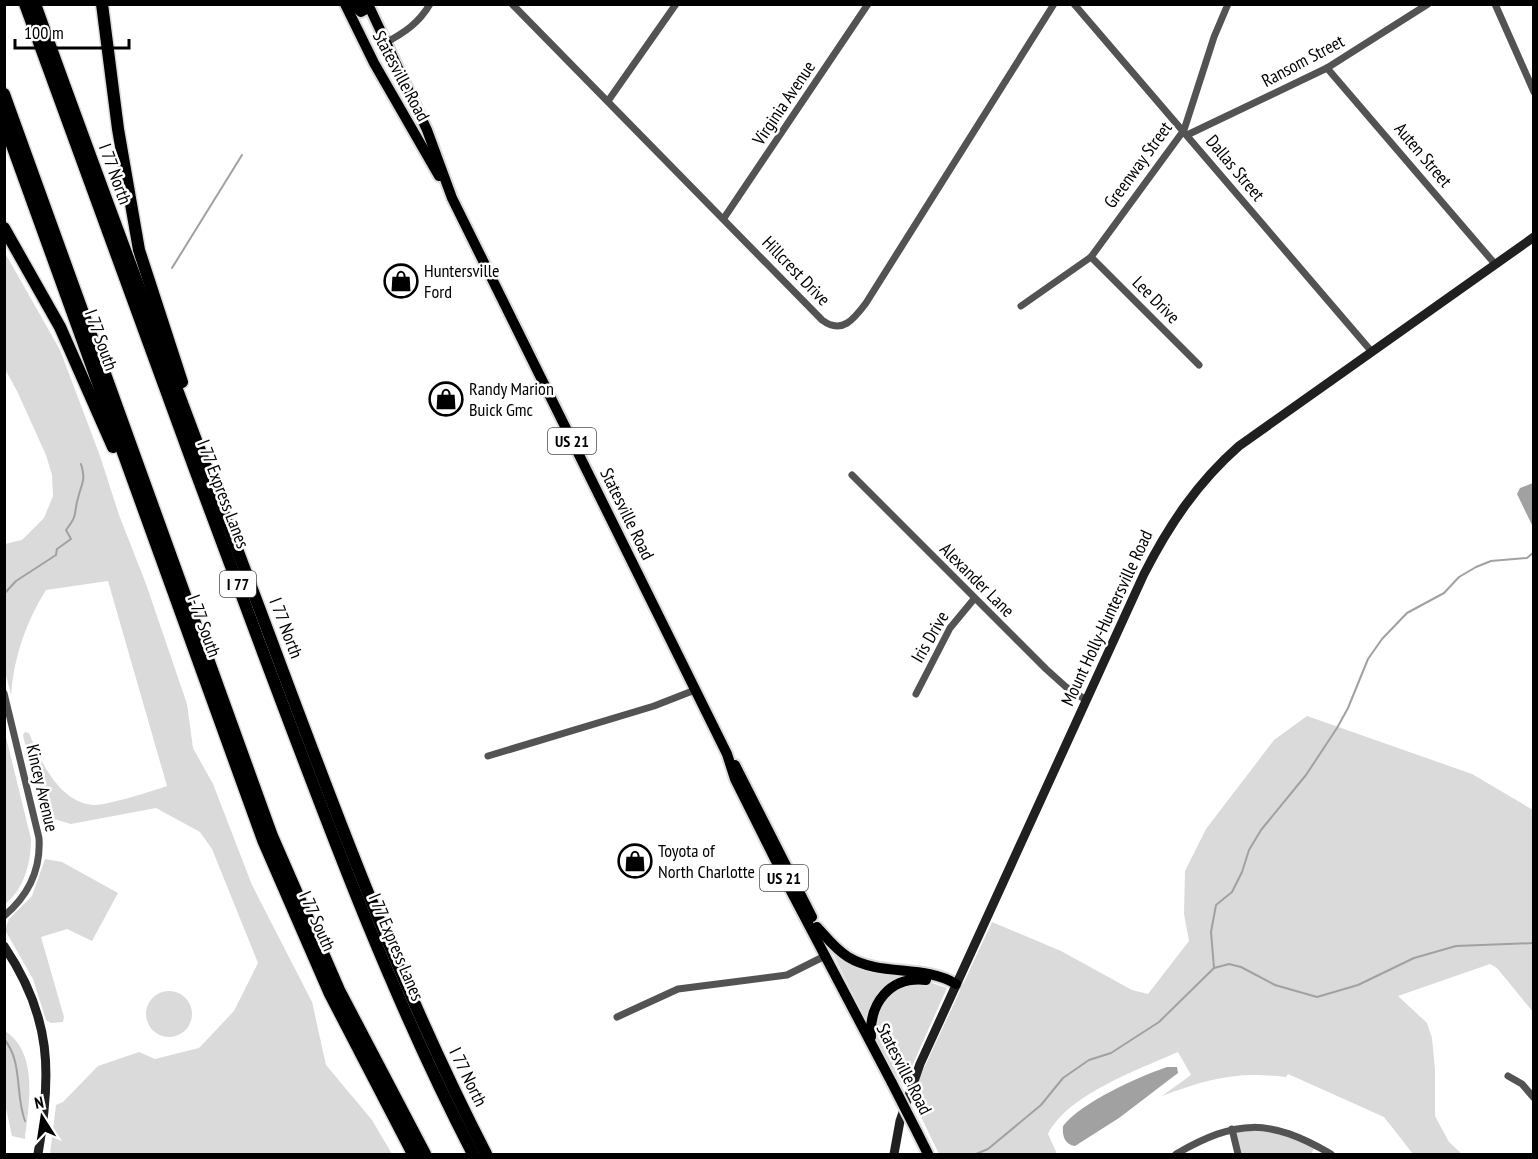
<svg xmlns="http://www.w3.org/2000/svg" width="1538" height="1159" viewBox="0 0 1538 1159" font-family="'PT Sans Narrow',sans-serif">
	<rect width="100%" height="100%" fill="#fff"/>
	<g fill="#dadada">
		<path d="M5 253 60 350 100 456 119 515 146 584 187 704 193 748 213 784 252 885 312 1002 326 1065 372 1120 392 1154H50L56 1105 63 1102 98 1066 139 1052 155 1059 199 1048 234 1011 258 963 212 849 200 832 156 808 71 824 47 817 39 807 23 735 25 732 29 733C40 760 59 803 94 805 108 805 153 791 167 786L108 581 46 590C26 622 14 656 11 695L4 667 5 544 22 540 44 518 53 496 52 475 46 455 17 391 5 369Z"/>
		<path d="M1307 716 1472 774 1533 810V1012L1497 968 1490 964 1398 996 1427 1023 1432 1038 1435 1070V1116L1449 1142 1462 1154H1413L1384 1117 1288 1074 1286 1077C1237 1071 1207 1079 1162 1096L1191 1075 1178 1052C1140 1069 1068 1094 1048 1134L1057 1154H939L911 1096 992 922 1061 951 1132 990 1148 994 1189 941 1184 914 1185 871 1206 829 1274 740Z"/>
		<path d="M5 733 31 839C31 863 24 889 5 904Z"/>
		<path d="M45 859 62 862 118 893 92 941 67 929 41 937 64 1017 63 1022 51 1023 46 1020 33 979 5 930 9 919 32 896Z"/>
		<path d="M826 940 837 952 917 975 900 980 868 1024Z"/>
		<path d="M915 983H932L947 988 903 1086C874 1042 853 1008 915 983Z"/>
		<circle cx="169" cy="1014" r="23"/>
		<path d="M5 1031C39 1053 29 1105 25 1139L12 1136 5 1104Z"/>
		<path d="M1232 1129 1271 1130 1315 1147 1311 1154H1238Z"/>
	</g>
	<g fill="#a1a1a1">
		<path d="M1533 483H1534L1533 527 1517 494 1520 488Z"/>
		<path d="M1167 1067H1177L1178 1073 1119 1118 1075 1146C1065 1145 1062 1136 1063 1126 1080 1103 1140 1076 1167 1067Z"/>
	</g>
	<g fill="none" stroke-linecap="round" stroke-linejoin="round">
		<g stroke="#a1a1a1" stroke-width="2">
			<path d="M172 268 242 155"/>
			<path d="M4 594 16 581 56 555 57 549 71 539 66 530C79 513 73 515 78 498 82 482 86 481 81 464"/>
			<path d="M1214 968 1211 932 1216 905 1232 892 1242 872 1249 850 1261 830 1306 775 1337 728 1348 708 1368 659 1382 639 1407 613 1444 593 1459 577 1476 567 1491 561 1527 558 1534 552"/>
			<path d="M4 1039C23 1061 15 1095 25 1121"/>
			<path d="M976 1154 988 1149 1041 1105 1063 1078 1089 1060 1111 1053 1159 1022 1214 968 1229 964 1241 967 1275 985 1317 997 1358 985 1414 958 1456 946 1534 943"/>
		</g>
		<g stroke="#dbdbdb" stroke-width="14">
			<g id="primary">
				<path d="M345 4 374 63 439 176"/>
				<path d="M352 4 361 12 368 8"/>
				<path d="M368 4 427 130 452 198 727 754 735 779 792 893 892 1083"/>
				<path d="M735 765 812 917"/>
				<path d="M817 927C827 938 835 949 848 957 881 977 923 964 956 984"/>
				<path d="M871 1037C869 1003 890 976 926 980"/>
				<path d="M917 1132 928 1154"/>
			</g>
		</g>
		<g stroke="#dbdbdb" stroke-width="15">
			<g id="highway">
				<path d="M25 4C102 217 179 428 258 639 324 814 387 988 473 1154"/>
				<path d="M35 4C108 207 184 409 260 610 329 795 396 979 486 1154"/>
				<path d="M102 4 118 129 139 250 182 382"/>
				<path d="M4 94 272 836 339 990 425 1154"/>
				<path d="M4 123 263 840 330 994 413 1154"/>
				<path d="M4 228 60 327 113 447"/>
			</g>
		</g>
		<g stroke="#535353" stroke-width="7">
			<path d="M512 4 822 320C842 335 854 319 866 303L1054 4"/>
			<path d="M1074 4 1372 352"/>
			<path d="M1495 4 1534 92"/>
			<path d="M385 43C404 33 419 23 430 4"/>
			<path d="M1327 68 1495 264"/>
			<path d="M608 101 676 4"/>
			<path d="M1187 135 1327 68 1428 4"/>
			<path d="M724 218 868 4"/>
			<path d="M1091 257 1199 365"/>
			<path d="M1021 306 1091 257 1184 130 1214 37 1228 4"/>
			<path d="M852 475 1046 669 1066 687 1086 700"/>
			<path d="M4 693 39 838C41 870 29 895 4 916"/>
			<path d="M916 694 950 628 974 599"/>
			<path d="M488 756 654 706 695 690"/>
			<path d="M617 1017 678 989 787 975 825 956"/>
			<path d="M1508 1076 1522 1084 1534 1098"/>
			<path d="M1232 1129 1238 1154"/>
			<path d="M1176 1154C1237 1119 1269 1118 1331 1154"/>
		</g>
		<g stroke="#202020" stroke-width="9">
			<path d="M4 946C52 1017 52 1074 38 1154"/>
			<path d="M894 1154 900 1121 920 1064 1144 574C1169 525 1197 483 1239 446L1534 237"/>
		</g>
		<use href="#primary" stroke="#000" stroke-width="10"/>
		<use href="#highway" stroke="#000" stroke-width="12"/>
		<g stroke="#dbdbdb" stroke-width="14" stroke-linecap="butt">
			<path id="primary-bridge" d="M892 1083 917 1132"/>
		</g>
		<use href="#primary-bridge" stroke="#000" stroke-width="10"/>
	</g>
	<defs>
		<g id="shop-ring" transform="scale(1.725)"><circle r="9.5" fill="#fff" stroke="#000" stroke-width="1.5"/><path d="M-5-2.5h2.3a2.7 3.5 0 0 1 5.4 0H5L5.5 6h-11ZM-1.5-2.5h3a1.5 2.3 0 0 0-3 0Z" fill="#000"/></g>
	</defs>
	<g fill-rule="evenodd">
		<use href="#shop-ring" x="401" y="281"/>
		<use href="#shop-ring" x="446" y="399"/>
		<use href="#shop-ring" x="635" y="861"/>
	</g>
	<g text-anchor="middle" stroke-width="5" stroke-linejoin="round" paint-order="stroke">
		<g fill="#fff" stroke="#4c4c4c" stroke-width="1.5">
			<rect x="548" y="428" width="48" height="26" rx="4.5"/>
			<rect x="220" y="571" width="36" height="26" rx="4.5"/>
			<rect x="760" y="865" width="48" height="26" rx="4.5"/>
		</g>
		<g font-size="16" font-weight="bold" fill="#000">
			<text x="572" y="447">US 21</text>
			<text x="238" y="590">I 77</text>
			<text x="784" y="884">US 21</text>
		</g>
		<g font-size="18" fill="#000" stroke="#fff">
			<text transform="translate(1303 61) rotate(-28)" y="6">Ransom Street</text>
			<text transform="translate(401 76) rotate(62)" y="6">Statesville Road</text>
			<text transform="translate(784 103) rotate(-56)" y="6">Virginia Avenue</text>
			<text transform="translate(1423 155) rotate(50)" y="6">Auten Street</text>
			<text transform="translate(1138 165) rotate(-54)" y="6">Greenway Street</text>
			<text transform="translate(1235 168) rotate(50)" y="6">Dallas Street</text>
			<text transform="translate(115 174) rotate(70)" y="6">I 77 North</text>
			<text transform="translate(796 271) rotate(46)" y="6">Hillcrest Drive</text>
			<text transform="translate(1156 300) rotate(45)" y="6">Lee Drive</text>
			<text transform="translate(101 340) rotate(70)" y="6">I 77 South</text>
			<text transform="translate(223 494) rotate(69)" y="6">I 77 Express Lanes</text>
			<text transform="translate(627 514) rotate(64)" y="6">Statesville Road</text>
			<text transform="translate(977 580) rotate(45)" y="6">Alexander Lane</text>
			<text transform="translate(1107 618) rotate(-65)" y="6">Mount Holly-Huntersville Road</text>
			<text transform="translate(204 626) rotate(70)" y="6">I-77 South</text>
			<text transform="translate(286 628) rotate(69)" y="6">I 77 North</text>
			<text transform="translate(930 637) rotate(-60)" y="6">Iris Drive</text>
			<text transform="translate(42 788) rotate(77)" y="6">Kincey Avenue</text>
			<text transform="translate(317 921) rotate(66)" y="6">I 77 South</text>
			<text transform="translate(396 947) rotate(67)" y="6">I 77 Express Lanes</text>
			<text transform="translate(904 1069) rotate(63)" y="6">Statesville Road</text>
			<text transform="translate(468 1077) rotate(64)" y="6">I 77 North</text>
		</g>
		<g font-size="18" fill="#000" stroke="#fff" text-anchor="start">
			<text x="424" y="277">Huntersville<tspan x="424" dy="21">Ford</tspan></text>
			<text x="469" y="395">Randy Marion<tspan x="469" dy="21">Buick Gmc</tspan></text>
			<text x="658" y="857">Toyota of<tspan x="658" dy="21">North Charlotte</tspan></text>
		</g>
	</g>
	<rect width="1538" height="1159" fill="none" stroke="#000000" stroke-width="12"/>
	<g transform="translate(42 1117) rotate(348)" stroke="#ffffff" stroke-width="4.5" paint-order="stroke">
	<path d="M0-4.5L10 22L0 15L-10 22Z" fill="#000000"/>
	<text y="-9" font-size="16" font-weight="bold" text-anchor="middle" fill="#000000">N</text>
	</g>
	<path d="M15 39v9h114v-9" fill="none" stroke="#000000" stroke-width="3"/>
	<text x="24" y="39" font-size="18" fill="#000000" stroke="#ffffff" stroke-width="4.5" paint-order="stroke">100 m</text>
</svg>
